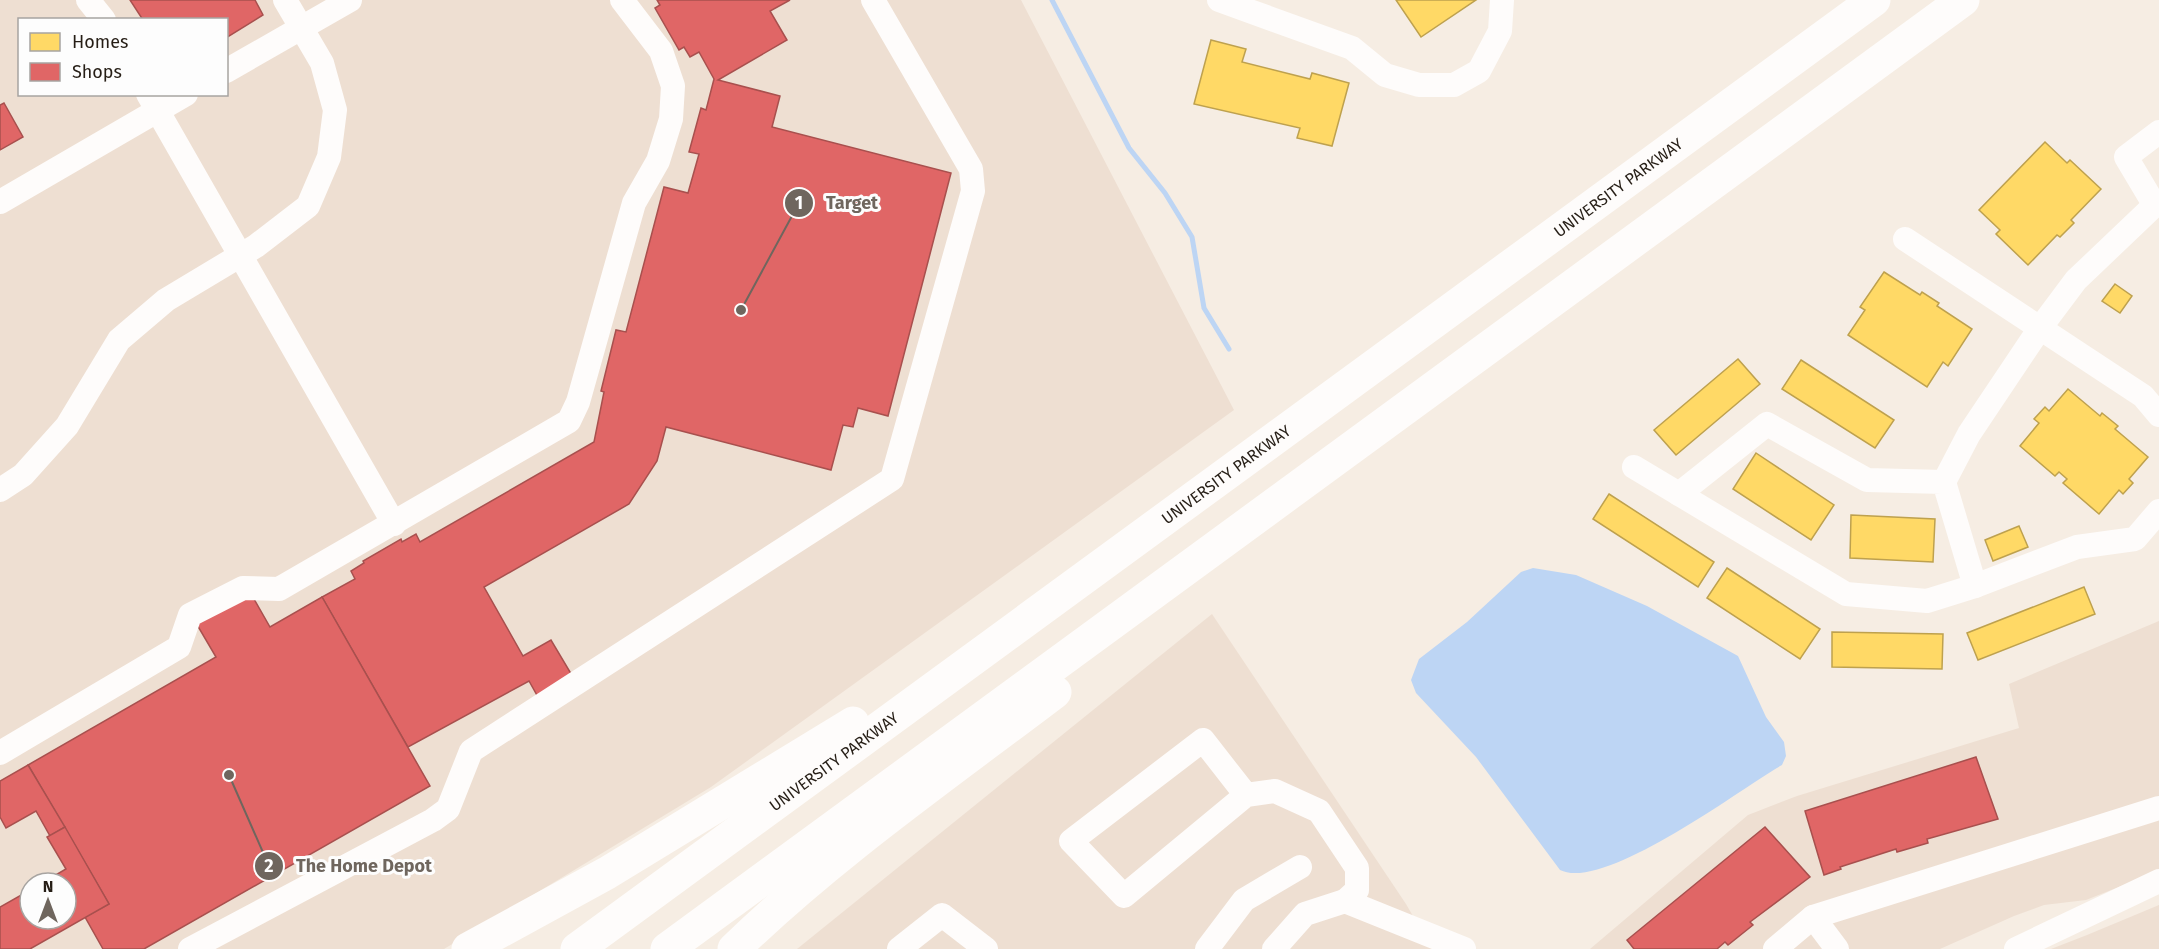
<svg xmlns="http://www.w3.org/2000/svg" width="2159" height="949" viewBox="0 0 2159 949" font-family="'Fira Sans',sans-serif">
	<rect width="100%" height="100%" fill="#f6ede3"/>
	<g fill="#eedfd2" fill-rule="evenodd">
		<path d="M0 0H1021L1234 410 711 787 444 949H0ZM20 20H226V94H20ZM30 883H66V919H30Z"/>
		<path d="M1212 614 1406 904 1432 949H797Z"/>
		<path d="M2159 621V871L2086 900 2044 905 2014 916 1940 949H1590L1748 815 1797 796 2019 728 2009 684Z"/>
		<path d="M2159 905V949H2051L2087 935Z"/>
	</g>
	<path fill="#bdd5f4" d="M1533 568 1576 575 1647 606 1738 656 1766 717 1784 742 1786 756 1782 765C1740 789 1604 892 1560 870L1476 757 1416 693 1411 680 1419 659 1467 622 1521 572Z"/>
	<g fill="#ffd966" stroke="#bea14e" stroke-width="1.5">
		<path d="M1396 0H1476L1421 37Z"/>
		<path d="M1211 40 1246 49 1242 62 1310 79 1312 73 1349 83 1332 146 1297 138 1300 128 1194 104Z"/>
		<path d="M2045 142 2067 163 2070 160 2101 189 2071 220 2074 223 2060 237 2057 235 2028 265 1996 234 2000 230 1979 210Z"/>
		<path d="M1884 272 1920 295 1922 292 1939 303 1937 306 1972 329 1948 366 1943 362 1927 387 1848 335 1865 310 1860 307Z"/>
		<path d="M2115 284 2132 296 2120 313 2102 301Z"/>
		<path d="M1738 359 1760 384 1676 455 1654 430Z"/>
		<path d="M1801 360 1894 420 1875 448 1782 389Z"/>
		<path d="M2068 389 2100 416 2102 413 2118 426 2115 429 2148 457 2129 479 2133 483 2123 494 2119 490 2099 514 2063 483 2067 479 2059 472 2055 476 2020 446 2039 423 2034 419 2045 407 2049 411Z"/>
		<path d="M1756 453 1834 505 1811 540 1733 489Z"/>
		<path d="M1609 494 1714 562 1698 587 1593 519Z"/>
		<path d="M1851 515 1935 519 1933 562 1850 558Z"/>
		<path d="M2019 526 2028 547 1993 561 1985 540Z"/>
		<path d="M1727 568 1820 629 1800 659 1707 598Z"/>
		<path d="M2084 587 2095 614 1978 660 1967 633Z"/>
		<path d="M1832 632 1943 634 1942 669 1832 667Z"/>
	</g>
	<g fill="#e06666" stroke="#a8504e" stroke-width="1.5">
		<path d="M130 0H255L263 15 226 38V20H143Z"/>
		<path d="M657 0H790L770 11 787 40 718 80 780 96 772 127 951 173 888 416 858 408 853 427 843 425 831 470 666 427 657 461 629 504 484 587 523 656 551 640 573 677 538 697 529 681 408 747 322 597 355 579 351 571 364 563 363 561 401 539 402 542 416 534 420 542 594 442 604 392 601 391 616 330 626 332 664 187 688 193 699 154 689 152 701 108 706 110 714 79 699 52 690 57 684 47 679 50 655 8 660 5Z"/>
		<path d="M4 103 23 137 0 150V105Z"/>
		<path d="M250 592 270 627 322 597 430 786 144 949H103L85 917 109 904 28 765 216 657 196 623Z"/>
		<path d="M1976 757 1998 819 1927 839 1928 843 1897 852 1896 849 1840 867 1841 869 1824 875 1805 811Z"/>
		<path d="M28 765 65 827 50 836 36 811 6 828 0 817V781Z"/>
		<path d="M65 827 109 904 30 949H0V907L30 890V919H66V883H42L66 869 47 837Z"/>
		<path d="M1765 827 1810 877 1750 922 1753 925 1728 945 1725 942 1717 949H1634L1627 940Z"/>
	</g>
	<g fill="none" stroke-linecap="round" stroke-linejoin="round">
		<path stroke="#bdd5f4" stroke-width="5" d="M1052 0 1129 148 1165 193 1192 237 1204 308 1229 349"/>
		<g stroke="#fefcfb" stroke-width="24">
			<path d="M88 0 104 20"/>
			<path d="M1219 0 1352 48 1385 75 1419 85H1454L1479 71 1500 31 1502 0"/>
			<path d="M226 71 350 0"/>
			<path d="M148 94 394 524"/>
			<path d="M0 202 186 94"/>
			<path d="M2154 204 2126 157 2159 132"/>
			<path d="M1905 239 2143 396 2159 415"/>
			<path d="M1634 467 1846 594 1927 601 1975 586 2077 547 2135 539 2159 511"/>
			<path d="M1944 482 1969 434 2040 328 2076 280 2159 201"/>
			<path d="M0 490 23 475 67 426 119 340 166 300 256 246 308 206 329 157 335 110 322 63 285 0"/>
			<path d="M1679 494 1767 424 1867 480 1944 482 1975 586"/>
			<path d="M0 753 179 647 190 615 243 588 279 589 569 421 578 402 634 203 658 161 671 119 673 86 661 51 622 0"/>
			<path d="M1246 795 1203 740 1071 841 1124 896 1246 795 1275 791 1319 811 1357 868V890L1345 901"/>
			<path d="M1813 917 1837 949"/>
			<path d="M190 949 433 820 448 809 471 751 892 479 973 191 971 169 873 0"/>
			<path d="M899 949 942 915 986 949"/>
			<path d="M1207 949 1244 900 1300 867"/>
			<path d="M1274 949 1305 914 1345 901 1464 949"/>
			<path d="M1775 949 1813 917 2159 808"/>
			<path d="M2016 949 2159 881"/>
		</g>
		<g stroke="#fefcfb" stroke-width="33">
			<path d="M468 949 607 873 853 723"/>
			<path id="s1" d="M577 949 1874 0"/>
			<path d="M667 949 1963 0"/>
			<path d="M734 949C832 854 946 775 1055 692"/>
		</g>
	</g>
	<g text-anchor="middle" stroke-width="6" stroke-linejoin="round" paint-order="stroke">
		<g font-size="16" fill="#261e16" stroke="#fdfdfd">
			<text dy="6" stroke="none"><textPath href="#s1" startOffset="1290">UNIVERSITY PARKWAY</textPath></text>
			<text dy="6" stroke="none"><textPath href="#s1" startOffset="804">UNIVERSITY PARKWAY</textPath></text>
			<text dy="6" stroke="none"><textPath href="#s1" startOffset="318">UNIVERSITY PARKWAY</textPath></text>
		</g>
	</g>
	<path fill="none" stroke="#6f665e" stroke-width="2" d="M741 310L799 203M229 775L269 866"/>
	<g fill="#6f665e" stroke="#fdfdfd" stroke-width="2">
		<circle cx="741" cy="310" r="6"/>
		<circle cx="229" cy="775" r="6"/>
		<circle cx="799" cy="203" r="15"/>
		<circle cx="269" cy="866" r="15"/>
	</g>
	<g font-size="18" text-anchor="middle" font-weight="bold" fill="#fff">
		<text x="799" y="209">1</text>
		<text x="269" y="872">2</text>
	</g>
	<g font-size="18" text-anchor="middle" font-weight="bold" fill="#6f665e" stroke="#fdfdfd" stroke-width="6" stroke-linejoin="round" paint-order="stroke">
		<text x="852" y="209">Target</text>
		<text x="364" y="872">The Home Depot</text>
	</g>
	<rect x="18" y="18" width="210" height="78" fill="#fdfdfd" stroke="#a7a4a1" stroke-width="1.5"/>
	<rect x="30" y="33" width="30" height="18" fill="#ffd966" stroke="#a7a4a1" stroke-width="1.5"/>
	<text x="72" y="48" font-size="18" fill="#261e16">Homes</text>
	<rect x="30" y="63" width="30" height="18" fill="#e06666" stroke="#a7a4a1" stroke-width="1.5"/>
	<text x="72" y="78" font-size="18" fill="#261e16">Shops</text>
	<g transform="translate(48 901)"><circle r="28" fill="#fdfdfd" stroke="#a7a4a1" stroke-width="1.5"/>
	<path d="M0-4.5L10 22L0 15L-10 22Z" fill="#6f665e"/>
	<text y="-9" font-size="16" font-weight="bold" text-anchor="middle" fill="#261e16">N</text>
	</g>
</svg>
